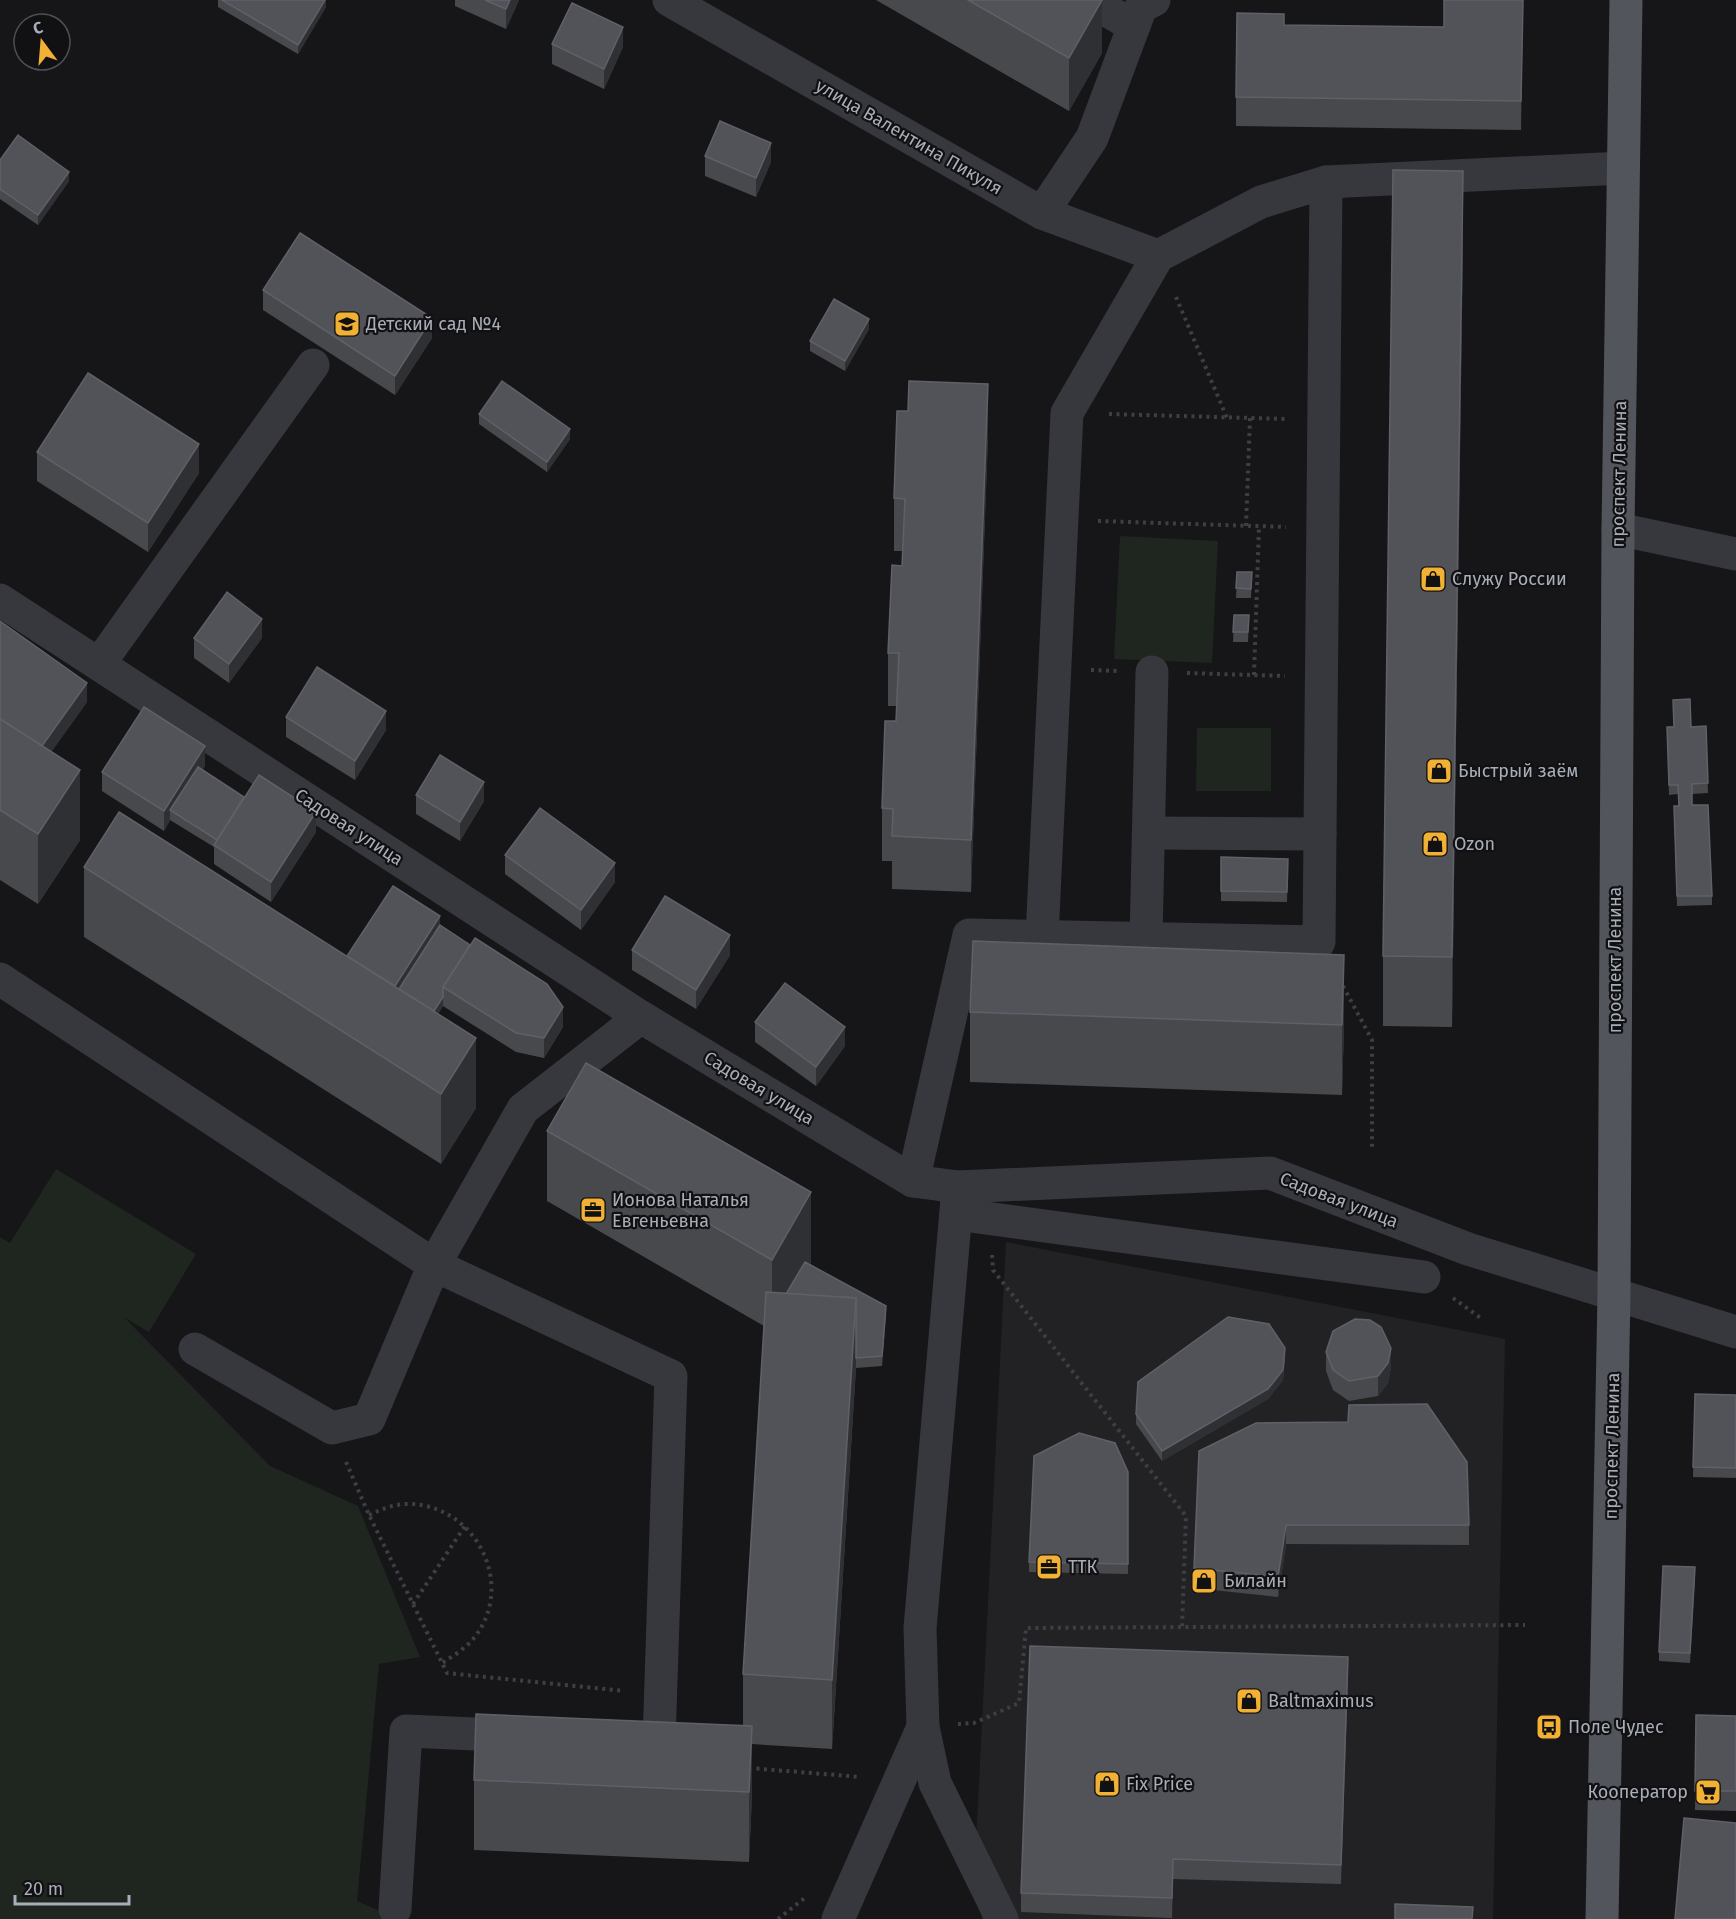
<svg xmlns="http://www.w3.org/2000/svg" width="1736" height="1919" viewBox="0 0 1736 1919" font-family="'Fira Sans',sans-serif">
	<rect width="100%" height="100%" fill="#161618"/>
	<path fill="#222225" d="M1006 1242 1505 1339 1493 1919H982L974 1883Z"/>
	<g fill="#1e261f">
		<path d="M1120 536 1218 541 1212 663 1114 659Z"/>
		<path d="M1197 728H1271V791H1196Z"/>
		<path d="M56 1169 196 1254 149 1332 125 1318 270 1466 358 1506 420 1657 379 1664 357 1901 398 1919H0V1237L10 1243Z"/>
	</g>
	<g fill="none" stroke-linecap="round" stroke-linejoin="round">
		<g stroke="#3d3f44" stroke-width="4" stroke-dasharray="3 4.5" stroke-linecap="butt">
			<path d="M1176 297 1227 418"/>
			<path d="M1109 414 1288 419"/>
			<path d="M1098 521 1286 527"/>
			<path d="M1246 526 1250 418"/>
			<path d="M1091 670 1117 671"/>
			<path d="M1187 673 1285 676"/>
			<path d="M1254 675 1259 526"/>
			<path d="M1343 986 1372 1040V1149"/>
			<path d="M992 1255 993 1270 1186 1516 1182 1627"/>
			<path d="M1453 1298 1482 1319"/>
			<path d="M346 1462 369 1515 447 1673 624 1691"/>
			<path d="M369 1515C382 1509 394 1504 408 1504 475 1504 517 1584 474 1638 466 1648 453 1656 442 1663"/>
			<path d="M413 1604 465 1526"/>
			<path d="M958 1724 974 1723 1019 1703 1026 1628 1525 1625"/>
			<path d="M749 1768 861 1777"/>
			<path d="M778 1919 806 1897"/>
		</g>
		<g stroke="#37383d" stroke-width="33">
			<path d="M669 0 1042 213 1158 256"/>
			<path d="M1088 0 1134 26"/>
			<path d="M1042 213 1092 138 1141 7 1154 0"/>
			<path d="M1618 529 1736 554"/>
			<path d="M0 600 641 1017 913 1181 958 1187 1270 1173 1468 1249 1736 1332"/>
			<path d="M99 664 313 365"/>
			<path d="M1149 833 1320 834"/>
			<path d="M1042 937 1067 413 1158 256 1261 202 1326 182 1623 168"/>
			<path d="M1146 939 1152 672"/>
			<path d="M0 979 434 1265 523 1109 641 1017"/>
			<path d="M913 1181 969 935 1319 942 1326 182"/>
			<path d="M958 1187 920 1628 923 1727 935 1783 1002 1919"/>
			<path d="M956 1214 1424 1277"/>
			<path d="M195 1349 332 1428 369 1419 434 1265 671 1376 659 1742 634 1741"/>
			<path d="M395 1909 406 1731 519 1736"/>
			<path d="M838 1919 923 1727"/>
		</g>
		<path stroke="#53555c" stroke-width="33" d="M1602 1919 1614 1295 1618 529 1626 0"/>
	</g>
	<g fill="#47494d">
		<path d="M218 0H326V7L298 54 218 7Z"/>
		<path d="M455 0H519L506 29 455 6Z"/>
		<path d="M876 0H1102V53L1069 111Z"/>
		<path d="M1523 0 1521 130 1236 126V97Z"/>
		<path d="M552 44 623 47 604 89 552 64Z"/>
		<path d="M705 156 771 162 756 197 705 176Z"/>
		<path d="M0 160 69 181 38 225 0 199Z"/>
		<path d="M1463 241 1452 1027 1383 1026V956Z"/>
		<path d="M263 290 432 338 395 395 263 310Z"/>
		<path d="M869 329 845 371 810 351V341Z"/>
		<path d="M479 414 570 439 547 472 479 424Z"/>
		<path d="M988 437 971 892 892 889V861H882V808L896 721 897 706H888V653L902 566 903 551H894V498Z"/>
		<path d="M37 452 199 473 148 552 37 481Z"/>
		<path d="M1237 572H1252L1251 598H1236Z"/>
		<path d="M1234 615H1249L1248 642H1233Z"/>
		<path d="M0 621 87 702 51 752 80 840 38 904 0 880Z"/>
		<path d="M194 638H262L229 683 194 658Z"/>
		<path d="M286 717 386 730 355 780 286 737Z"/>
		<path d="M1706 726 1708 793 1692 794V805L1712 896V905L1677 906 1674 806H1678V794L1669 795 1667 727Z"/>
		<path d="M205 766 202 770 244 797 316 832 271 902 214 864V847L170 820 164 831 102 791V772Z"/>
		<path d="M416 795 484 801 460 841 416 814Z"/>
		<path d="M505 855 615 882 581 930 505 874Z"/>
		<path d="M1221 857 1288 859 1287 902 1221 901Z"/>
		<path d="M84 867 347 956 440 925 563 1027 544 1058 516 1052 443 1006 438 1014 476 1108 441 1164 84 937Z"/>
		<path d="M632 950 730 955 696 1009 632 970Z"/>
		<path d="M970 1012 1344 1025 1342 1095 970 1082Z"/>
		<path d="M755 1022 845 1046 816 1086 755 1042Z"/>
		<path d="M547 1131 811 1262 810 1264 886 1316 882 1366 856 1368 832 1749 752 1744V1795L749 1862 474 1850V1780L743 1725V1674L764 1326 547 1201Z"/>
		<path d="M1326 1352 1391 1368 1388 1383 1378 1396 1349 1401 1333 1390 1326 1371Z"/>
		<path d="M1285 1358 1283 1380 1268 1399 1162 1461 1136 1424V1414Z"/>
		<path d="M1695 1394 1736 1395V1478L1693 1477Z"/>
		<path d="M1199 1451 1469 1525V1545L1286 1544 1278 1597 1194 1588Z"/>
		<path d="M1128 1472V1574L1029 1572V1562Z"/>
		<path d="M1695 1577 1690 1663 1659 1661V1652Z"/>
		<path d="M1348 1677 1341 1884 1173 1879 1172 1918 1021 1912V1893Z"/>
		<path d="M1696 1715 1736 1716V1811L1695 1810Z"/>
	</g>
	<g fill="#2f3033">
		<path d="M325 0H326V7L298 54V45Z"/>
		<path d="M510 0H519L506 29V9Z"/>
		<path d="M1102 0V53L1069 111V58Z"/>
		<path d="M623 27V47L604 89V69Z"/>
		<path d="M771 143V162L756 197V178Z"/>
		<path d="M1463 171V241L1452 1027V957Z"/>
		<path d="M69 172V181L38 225V215Z"/>
		<path d="M432 318V338L395 395V376Z"/>
		<path d="M869 319V329L845 371V361Z"/>
		<path d="M988 384V437L971 892V840Z"/>
		<path d="M570 429V439L547 472V462Z"/>
		<path d="M199 444V473L148 552V523Z"/>
		<path d="M262 619V638L229 683V664Z"/>
		<path d="M87 683V702L39 769V749Z"/>
		<path d="M386 711V730L355 780V761Z"/>
		<path d="M205 746V766L175 813 170 810V820L164 831V811Z"/>
		<path d="M80 770V840L38 904V834Z"/>
		<path d="M484 782V801L460 841V822Z"/>
		<path d="M316 812V832L271 902V882Z"/>
		<path d="M615 863V882L581 930V910Z"/>
		<path d="M440 916V935L398 1002 393 989Z"/>
		<path d="M730 935V955L696 1009V990Z"/>
		<path d="M1344 955V1025L1342 1095V1025Z"/>
		<path d="M443 997V1006L428 1030V1020Z"/>
		<path d="M563 1007V1027L544 1058V1038Z"/>
		<path d="M845 1027V1046L816 1086V1067Z"/>
		<path d="M476 1038V1108L441 1164V1094Z"/>
		<path d="M811 1192V1262L772 1330V1260Z"/>
		<path d="M856 1298V1368L832 1749V1680Z"/>
		<path d="M1285 1348 1283 1380 1268 1399 1162 1461V1451Z"/>
		<path d="M1391 1348V1368L1388 1383 1378 1396V1376Z"/>
		<path d="M1286 1525V1544L1278 1597V1577Z"/>
		<path d="M1348 1657V1677L1341 1884V1865Z"/>
		<path d="M752 1726V1795L749 1862V1792Z"/>
		<path d="M1173 1859V1879L1172 1918V1898Z"/>
	</g>
	<g fill="#525359" stroke="#5f6168" stroke-width="1.5">
		<path d="M222 0H325L298 45Z"/>
		<path d="M485 0H510L506 9Z"/>
		<path d="M968 0H1102L1069 58Z"/>
		<path d="M1444 0H1523L1521 101 1236 97 1237 13 1284 14V25L1444 27Z"/>
		<path d="M572 3 623 27 604 69 552 44Z"/>
		<path d="M720 121 771 143 756 178 705 156Z"/>
		<path d="M18 135 69 172 38 215 0 189V160Z"/>
		<path d="M1393 170 1463 171 1452 957 1383 956Z"/>
		<path d="M300 233 432 318 395 376 263 290Z"/>
		<path d="M834 299 869 319 845 361 810 341Z"/>
		<path d="M88 373 199 444 148 523 37 452Z"/>
		<path d="M502 381 570 429 547 462 479 414Z"/>
		<path d="M909 381 988 384 971 840 892 836 893 809 882 808 885 721H896L899 653H888L892 565 902 566 905 499 894 498 897 411H908Z"/>
		<path d="M1237 572H1252L1251 589 1236 588Z"/>
		<path d="M227 592 262 619 229 664 194 638Z"/>
		<path d="M1234 615H1249L1248 632H1233Z"/>
		<path d="M0 621 87 683 42 746 0 719Z"/>
		<path d="M317 667 386 711 355 761 286 717Z"/>
		<path d="M1690 699 1691 727 1706 726 1708 783 1692 784V805H1708L1712 896H1677L1674 806H1679L1678 785H1669L1667 727H1674L1673 700Z"/>
		<path d="M144 707 205 746 164 811 102 772Z"/>
		<path d="M0 719 80 770 38 834 0 810Z"/>
		<path d="M440 755 484 782 460 822 416 795Z"/>
		<path d="M198 767 244 797 217 840 170 810Z"/>
		<path d="M259 775 316 812 271 882 214 845Z"/>
		<path d="M540 808 615 863 581 910 505 855Z"/>
		<path d="M119 812 476 1038 441 1094 84 867Z"/>
		<path d="M1221 857 1288 859 1287 892 1221 891Z"/>
		<path d="M393 886 440 916 395 986 347 956Z"/>
		<path d="M665 896 730 935 696 990 632 950Z"/>
		<path d="M440 925 470 945 443 987V997L434 1011 399 989Z"/>
		<path d="M475 938 547 984 563 1007 544 1038 516 1033 443 987Z"/>
		<path d="M973 941 1344 955 1342 1025 970 1012Z"/>
		<path d="M785 983 845 1027 816 1067 755 1022Z"/>
		<path d="M586 1063 811 1192 772 1260 547 1131Z"/>
		<path d="M805 1262 886 1306 882 1356 856 1358V1298L786 1294Z"/>
		<path d="M766 1292 856 1298 832 1680 743 1674Z"/>
		<path d="M1228 1317 1269 1324 1285 1348 1283 1370 1268 1389 1162 1451 1136 1414 1138 1382Z"/>
		<path d="M1355 1319 1370 1320 1381 1327 1391 1348 1388 1363 1378 1376 1349 1381 1333 1370 1326 1352 1333 1331Z"/>
		<path d="M1695 1394 1736 1395V1468L1693 1467Z"/>
		<path d="M1427 1404 1467 1462 1469 1525H1286L1278 1577 1194 1568 1199 1451 1256 1423 1348 1422 1349 1405Z"/>
		<path d="M1079 1433 1115 1443 1128 1472V1564L1029 1562 1034 1456Z"/>
		<path d="M1663 1566 1695 1567 1690 1653 1659 1652Z"/>
		<path d="M1030 1646 1348 1657 1341 1865 1173 1859 1172 1898 1021 1893Z"/>
		<path d="M476 1714 752 1726 749 1792 474 1780Z"/>
		<path d="M1696 1715 1736 1716V1791H1695Z"/>
		<path d="M1684 1818 1736 1823V1919H1675Z"/>
		<path d="M1395 1904 1473 1907 1472 1919H1395Z"/>
	</g>
	<defs>
		<g id="school-square" transform="scale(1.35)"><rect x="-9" y="-9" width="18" height="18" rx="4" fill="#f2b134" stroke="#111113"/><path d="M0-5L7-2L0 1L-7-2ZM-4 1L0 2.5L4 1V4Q0 6-4 4Z" fill="#111"/></g>
		<g id="shop-square" transform="scale(1.35)"><rect x="-9" y="-9" width="18" height="18" rx="4" fill="#f2b134" stroke="#111113"/><path d="M-5-2.5h2.3a2.7 3.5 0 0 1 5.4 0H5L5.5 6h-11ZM-1.5-2.5h3a1.5 2.3 0 0 0-3 0Z" fill="#111"/></g>
		<g id="office-square" transform="scale(1.35)"><rect x="-9" y="-9" width="18" height="18" rx="4" fill="#f2b134" stroke="#111113"/><path d="M-6-3h4V-5.5h4V-3h4V5H-6ZM-1-4.5V-3h2v-1.5ZM-6 0V1H6V0Z" fill="#111"/></g>
		<g id="bus-square" transform="scale(1.35)"><rect x="-9" y="-9" width="18" height="18" rx="4" fill="#f2b134" stroke="#111113"/><path d="M-5-6H5V4H4V6H2V4H-2V6H-4V4H-5ZM-3.5-4V0h7V-4ZM-3.5 1.2v1.5H-2V1.2ZM2 1.2v1.5H3.5V1.2Z" fill="#111"/></g>
		<g id="supermarket-square" transform="scale(1.35)"><rect x="-9" y="-9" width="18" height="18" rx="4" fill="#f2b134" stroke="#111113"/><path d="M-6-5.5h2.5l.6 2H6L4.5 2H-2.5L-4.4-4H-6ZM-1.5 3.2a1.3 1.3 0 1 0 .1 0ZM3 3.2a1.3 1.3 0 1 0 .1 0Z" fill="#111"/></g>
	</defs>
	<g fill-rule="evenodd">
		<use href="#school-square" x="347" y="324"/>
		<use href="#shop-square" x="1433" y="579"/>
		<use href="#shop-square" x="1439" y="771"/>
		<use href="#shop-square" x="1435" y="844"/>
		<use href="#office-square" x="593" y="1210"/>
		<use href="#office-square" x="1049" y="1567"/>
		<use href="#shop-square" x="1204" y="1581"/>
		<use href="#shop-square" x="1249" y="1701"/>
		<use href="#bus-square" x="1549" y="1727"/>
		<use href="#shop-square" x="1107" y="1784"/>
		<use href="#supermarket-square" x="1708" y="1792"/>
	</g>
	<g text-anchor="middle" stroke-width="4.5" stroke-linejoin="round" paint-order="stroke">
		<g font-size="18" fill="#a8adb8" stroke="#111113">
			<text transform="translate(909 137) rotate(30)" y="6">улица Валентина Пикуля</text>
			<text transform="translate(1619 474) rotate(-89)" y="6">проспект Ленина</text>
			<text transform="translate(349 827) rotate(33)" y="6">Садовая улица</text>
			<text transform="translate(1615 960) rotate(-90)" y="6">проспект Ленина</text>
			<text transform="translate(759 1088) rotate(31)" y="6">Садовая улица</text>
			<text transform="translate(1339 1200) rotate(21)" y="6">Садовая улица</text>
			<text transform="translate(1612 1446) rotate(-89)" y="6">проспект Ленина</text>
		</g>
		<g font-size="18" fill="#a8adb8" stroke="#111113" text-anchor="start">
			<text x="366" y="330">Детский сад №4</text>
			<text x="1452" y="585">Служу России</text>
			<text x="1458" y="777">Быстрый заём</text>
			<text x="1454" y="850">Ozon</text>
			<text x="612" y="1206">Ионова Наталья<tspan x="612" dy="21">Евгеньевна</tspan></text>
			<text x="1068" y="1573">ТТК</text>
			<text x="1224" y="1587">Билайн</text>
			<text x="1268" y="1707">Baltmaximus</text>
			<text x="1568" y="1733">Поле Чудес</text>
			<text x="1126" y="1790">Fix Price</text>
			<text x="1688" y="1798" text-anchor="end">Кооператор</text>
		</g>
	</g>
	<g transform="translate(42 42) rotate(344)"><circle r="28" fill="#111113" stroke="#4d4f55" stroke-width="1.5"/>
	<path d="M0-4.5L10 22L0 15L-10 22Z" fill="#f2b134"/>
	<text y="-9" font-size="16" font-weight="bold" text-anchor="middle" fill="#a8adb8">С</text>
	</g>
	<path d="M15 1895v9h114v-9" fill="none" stroke="#a8adb8" stroke-width="3"/>
	<text x="24" y="1895" font-size="18" fill="#a8adb8" stroke="#111113" stroke-width="4.5" paint-order="stroke">20 m</text>
</svg>
